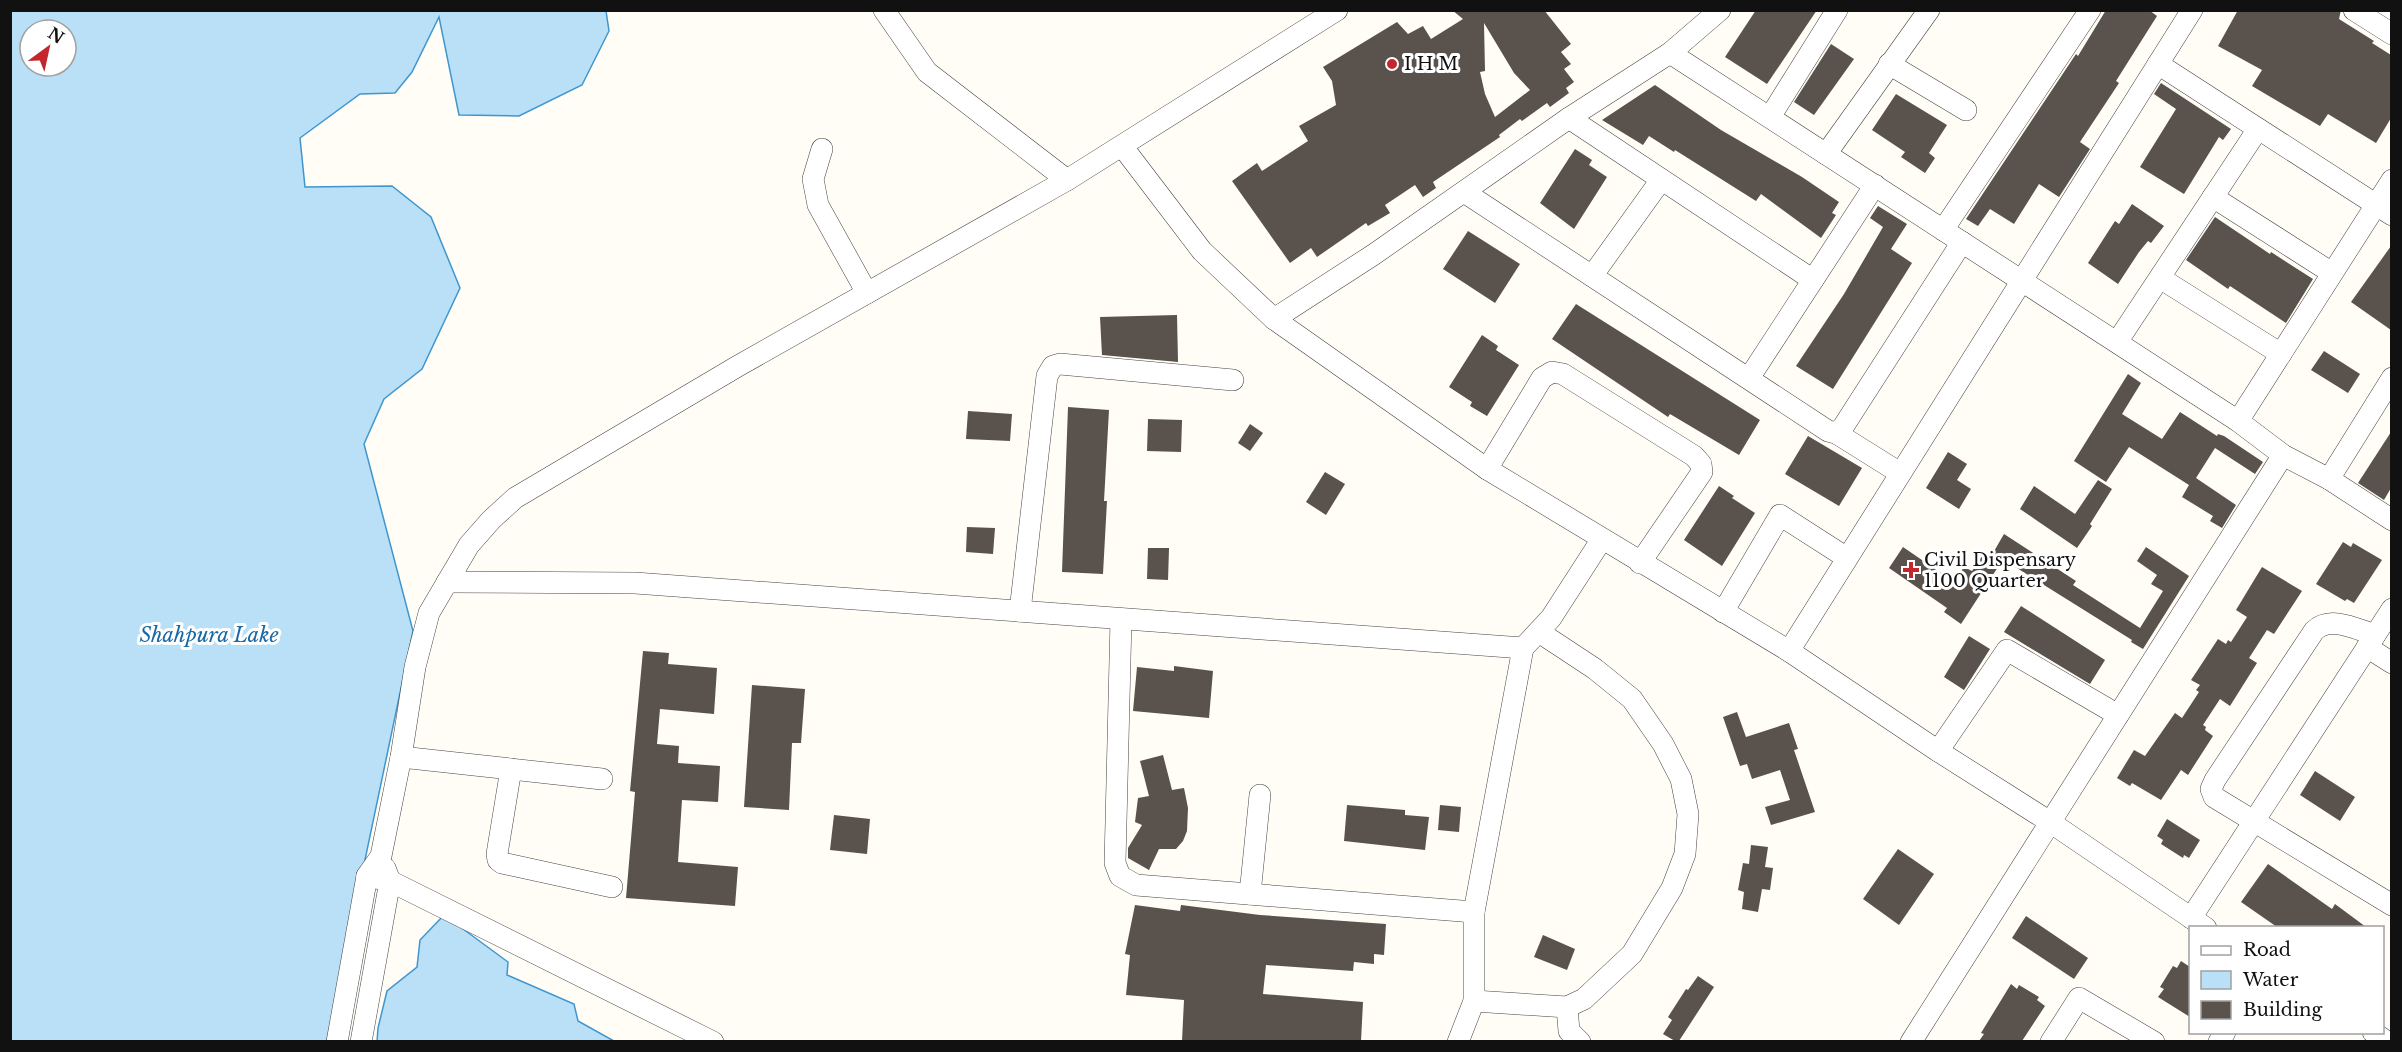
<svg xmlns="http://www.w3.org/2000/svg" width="2402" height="1052" viewBox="0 0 2402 1052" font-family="'Libre Baskerville',serif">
	<rect width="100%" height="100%" fill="#fffdf5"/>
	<g fill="#b9e0f7" stroke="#3f96cf" stroke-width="1.5" fill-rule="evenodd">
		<path d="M10 11H606L609 31 582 85 519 116 459 115 439 17 412 72 395 93 360 94 300 138 305 187 392 186 431 217 460 288 422 369 384 399 364 444 413 631 327 1041H11ZM30 30H66V66H30Z"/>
		<path d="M444 915 508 962 507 975 574 1004 578 1021 614 1041 377 1042 378 1028 387 991 417 967 420 940Z"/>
	</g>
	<g fill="#5a524d" fill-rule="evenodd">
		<path d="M1452 10H1544L1571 44 1561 52 1571 64 1564 69 1574 82 1566 88 1569 93 1550 107 1547 103 1522 121 1520 119 1499 135 1500 137 1433 182 1436 188 1423 197 1415 185 1385 205 1390 213 1368 226 1366 223 1317 257 1311 248 1290 263 1232 181 1257 163 1262 171 1308 141 1299 126 1336 105 1332 81 1323 67 1397 22 1408 34 1423 26 1431 39 1463 19ZM1484 23 1514 73 1530 90 1495 117 1485 94 1480 72 1485 71Z"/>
		<path d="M1756 10H1817L1767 84 1725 57Z"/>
		<path d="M2106 10H2149L2157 16 2116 81 2119 83 2080 142 2090 149 2059 197 2039 184 2014 224 1990 209 1978 226 1966 219 2076 54 2078 56Z"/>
		<path d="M2238 10H2341L2339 19 2374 41 2372 43 2391 55V118L2376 143 2328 114 2320 126 2252 86 2262 70 2218 46Z"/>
		<path d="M1831 44 1854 59 1814 115 1794 102Z"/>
		<path d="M2161 83 2231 129 2223 140 2219 137 2184 194 2140 167 2176 109 2154 94Z"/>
		<path d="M1655 85 1721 130 1802 177 1839 202 1832 213 1836 215 1821 238 1761 194 1756 201 1675 150 1674 152 1649 136 1643 145 1602 120Z"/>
		<path d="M1896 94 1947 125 1929 153 1935 158 1925 173 1901 157 1905 152 1872 130Z"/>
		<path d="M1575 149 1592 160 1589 165 1607 177 1574 229 1540 203Z"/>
		<path d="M2132 204 2164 226 2151 243 2148 241 2139 252 2118 284 2088 263 2115 221 2119 224Z"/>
		<path d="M1878 206 1907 224 1891 249 1912 263 1833 389 1796 366 1844 294 1883 227 1870 218Z"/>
		<path d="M2215 217 2270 254 2271 252 2313 279 2286 323 2230 286 2228 289 2186 260Z"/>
		<path d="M1468 231 1520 264 1495 303 1443 269Z"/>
		<path d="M2391 246V330L2351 302Z"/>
		<path d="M1576 304 1760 420 1739 455 1670 414 1668 417 1552 339Z"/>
		<path d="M1177 315 1178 362 1102 355 1100 317Z"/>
		<path d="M1482 335 1498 346 1496 350 1519 365 1487 416 1470 406 1472 402 1449 387Z"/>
		<path d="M2324 351 2360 374 2348 393 2311 370Z"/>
		<path d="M2128 374 2141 383 2122 414 2162 439 2180 412 2217 436 2218 434 2224 436 2263 462 2255 474 2215 448 2196 478 2236 505 2222 528 2210 521 2213 516 2182 497 2189 485 2129 447 2106 482 2074 461Z"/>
		<path d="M1068 407 1109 410 1104 501H1107L1103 574 1062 572Z"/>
		<path d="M968 411 1012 414 1010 441 966 439Z"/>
		<path d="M1148 419 1182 420 1181 452 1147 451Z"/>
		<path d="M1250 424 1263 433 1250 451 1238 443Z"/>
		<path d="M2391 432V488L2384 500 2358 483Z"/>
		<path d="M1808 436 1862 468 1839 506 1785 474Z"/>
		<path d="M1948 452 1967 464 1957 480 1971 489 1959 509 1926 488Z"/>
		<path d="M1325 472 1345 484 1326 515 1306 502Z"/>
		<path d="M2098 480 2112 489 2090 524 2092 526 2077 548 2020 509 2034 486 2075 514Z"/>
		<path d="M1719 486 1734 496 1732 498 1755 513 1722 566 1684 540Z"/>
		<path d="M967 527 995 528 993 554 966 552Z"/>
		<path d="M2004 534 2076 581 2073 585 2140 628 2163 591 2151 584 2157 575 2137 561 2146 547 2189 576 2143 649 2131 642 2132 640 1993 553Z"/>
		<path d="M2343 542 2351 547 2353 543 2382 560 2354 603 2347 599 2345 601 2316 584Z"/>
		<path d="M1903 547 1954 582 1964 567 1972 571 1984 553 2000 564 1961 624 1944 612 1947 608 1889 568Z"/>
		<path d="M1148 548H1169L1168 580 1147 579Z"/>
		<path d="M2262 567 2302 591 2274 634 2267 630 2251 655 2249 658 2257 663 2230 706 2220 699 2203 725 2206 727 2205 730 2213 736 2188 775 2181 770 2161 800 2132 783 2130 786 2117 778 2134 750 2145 756 2175 713 2182 718 2199 692 2196 690 2200 685 2191 680 2199 668 2218 639 2226 644 2228 640 2231 642 2247 617 2236 610Z"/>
		<path d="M2021 606 2105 660 2090 684 2004 632Z"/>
		<path d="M1969 636 1990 649 1964 690 1944 677Z"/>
		<path d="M643 651 669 653 668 664 717 668 714 714 660 709 657 744 679 746 678 763 720 766 718 802 682 800 678 862 738 867 735 906 626 898 635 792 630 791Z"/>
		<path d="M1174 666 1213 671 1209 718 1133 711 1137 667 1174 671Z"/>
		<path d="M752 685 805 689 801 743H792L789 810 744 807Z"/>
		<path d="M1737 712 1746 737 1789 723 1798 749 1794 750 1815 812 1771 825 1765 807 1790 800 1780 770 1752 779 1747 764 1740 766 1723 717Z"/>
		<path d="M1163 755 1172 790 1184 788 1188 808 1187 831 1183 841 1176 849H1159L1149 870 1128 858V848L1142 825 1135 822 1138 798 1149 796 1140 761Z"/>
		<path d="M2315 771 2355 797 2340 821 2300 795Z"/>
		<path d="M1347 805 1405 810V815L1429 817 1425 850 1344 841Z"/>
		<path d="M1440 805 1461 807 1459 832 1438 830Z"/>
		<path d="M834 815 870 819 867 854 830 850Z"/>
		<path d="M2167 819 2200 840 2189 858 2184 855 2183 858 2161 844 2163 840 2157 836Z"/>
		<path d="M1751 845 1768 847 1765 867 1773 868 1770 890 1762 889 1758 912 1742 909 1744 892 1738 890 1743 863 1749 864Z"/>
		<path d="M1898 849 1934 874 1899 925 1863 899Z"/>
		<path d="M2268 864 2332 909 2335 904 2366 927H2277L2241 902Z"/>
		<path d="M1135 905 1180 911 1181 905 1260 915 1386 924 1384 955 1374 954V964L1354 962 1353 971 1266 965 1263 994 1363 1002 1361 1041H1182L1184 1000 1126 995 1130 955 1125 954Z"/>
		<path d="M2026 916 2088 958 2074 979 2012 938Z"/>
		<path d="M1543 935 1575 949 1567 970 1534 957Z"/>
		<path d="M2181 961 2190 967V1017L2158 997 2164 989 2160 987 2173 966 2177 968Z"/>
		<path d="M1698 976 1714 987 1679 1041H1675L1663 1034 1672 1020 1668 1017 1686 989 1688 990Z"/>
		<path d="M2011 984 2017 989 2019 985 2039 997 2037 1000 2045 1006 2022 1041H1979L1984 1034 1981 1033Z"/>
	</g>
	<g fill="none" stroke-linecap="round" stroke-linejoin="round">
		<g stroke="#444" stroke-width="22">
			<g id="minor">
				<path d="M884 10 927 72 1067 180"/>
				<path d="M2354 10 2392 34"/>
				<path d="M1670 53 2238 421 2283 455 2329 479 2392 520"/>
				<path d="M1889 64 1966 110"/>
				<path d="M2158 64 2392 215"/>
				<path d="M1770 117 1837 10"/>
				<path d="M1569 118 1813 280"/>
				<path d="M1122 146 1202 251 1274 319 1487 469 1789 651 1938 751 2050 822 2206 928"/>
				<path d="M822 149 813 179 818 205 867 293"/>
				<path d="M1826 154 1929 10"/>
				<path d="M1464 192 1828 431 1836 433 1843 427 1962 242"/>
				<path d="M2213 197 2332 273"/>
				<path d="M1943 230 2090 10"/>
				<path d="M1592 276 1661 180"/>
				<path d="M2160 278 2281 354"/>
				<path d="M1274 319 1373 255 1569 118 1670 53 1720 10"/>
				<path d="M2117 342 2258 129"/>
				<path d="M1749 378 1875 185"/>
				<path d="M2238 421 2392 180"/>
				<path d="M1836 433 1900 473"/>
				<path d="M1487 469 1542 378 1552 372 1563 374 1694 456 1701 464 1702 472 1640 563"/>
				<path d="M2329 479 2392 378"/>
				<path d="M447 582 635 583 1523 648 1551 618 1602 539"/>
				<path d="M1020 611 1047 376 1053 366 1060 364 1233 380"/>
				<path d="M1723 612 1780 515 1847 558"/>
				<path d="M1121 619 1115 863 1120 876 1136 885 1474 912"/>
				<path d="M2375 635C2356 629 2330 615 2314 631L2215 780 2211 789 2214 797 2392 905"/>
				<path d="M2367 647 2392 663"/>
				<path d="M1789 651 2192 10"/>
				<path d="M1938 751 2007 650 2118 715"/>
				<path d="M401 757 602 779"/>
				<path d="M511 769 497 854 498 860 502 863 612 887"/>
				<path d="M367 876 390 881 713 1042"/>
				<path d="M1250 894 1260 795"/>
				<path d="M2191 918 2392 609"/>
				<path d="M1474 1001 1567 1007 1584 999 1632 954 1672 888 1685 854 1688 814 1681 779 1663 744 1632 699 1595 669 1539 632"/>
				<path d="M1567 1007 1569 1031 1580 1042"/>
				<path d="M2373 1032 2387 1042"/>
				<path d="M337 1042 367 876 381 856 401 757 415 667 429 613 469 545 491 520 515 498 738 366 1067 180 1337 10"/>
				<path d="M361 1042 390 881 385 868"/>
				<path d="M1458 1042 1474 1001V912L1523 648"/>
				<path d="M1911 1042 2283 455"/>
				<path d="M2051 1042 2079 998 2154 1042"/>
				<path d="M2219 1042 2225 1032"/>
			</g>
		</g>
		<use href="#minor" stroke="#fff" stroke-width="21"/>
	</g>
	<g fill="#c4262e" stroke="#fff" stroke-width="2">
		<circle cx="1392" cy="64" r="6"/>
		<path d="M1908 561h6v6h6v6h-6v6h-6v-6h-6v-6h6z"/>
	</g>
	<g text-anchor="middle" stroke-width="6" stroke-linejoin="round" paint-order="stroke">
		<g font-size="18" fill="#111" stroke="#fff" text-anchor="start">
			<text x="1404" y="70">I H M</text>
			<text x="1924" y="566">Civil Dispensary<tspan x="1924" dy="21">1100 Quarter</tspan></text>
		</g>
		<g font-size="20" font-style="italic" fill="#1768a6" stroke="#fff">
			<text x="209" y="642">Shahpura Lake</text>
		</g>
	</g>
	<rect width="2402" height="1052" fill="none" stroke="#111111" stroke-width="24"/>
	<rect x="2189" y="926" width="195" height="108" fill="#ffffff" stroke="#a0a0a0" stroke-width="1.5"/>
	<rect x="2201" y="946" width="30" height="9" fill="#ffffff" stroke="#a0a0a0" stroke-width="1.5"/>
	<text x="2243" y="956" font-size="18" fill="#111111">Road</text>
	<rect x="2201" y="971" width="30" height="18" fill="#b9e0f7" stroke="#a0a0a0" stroke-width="1.5"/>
	<text x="2243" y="986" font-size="18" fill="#111111">Water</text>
	<rect x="2201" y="1001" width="30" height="18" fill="#5a524d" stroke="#a0a0a0" stroke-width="1.5"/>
	<text x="2243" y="1016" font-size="18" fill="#111111">Building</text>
	<g transform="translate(48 48) rotate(33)"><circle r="28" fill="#ffffff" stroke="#a0a0a0" stroke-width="1.5"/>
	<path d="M0-4.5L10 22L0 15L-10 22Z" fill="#c4262e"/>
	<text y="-9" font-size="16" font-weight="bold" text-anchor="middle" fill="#111111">N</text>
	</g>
</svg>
